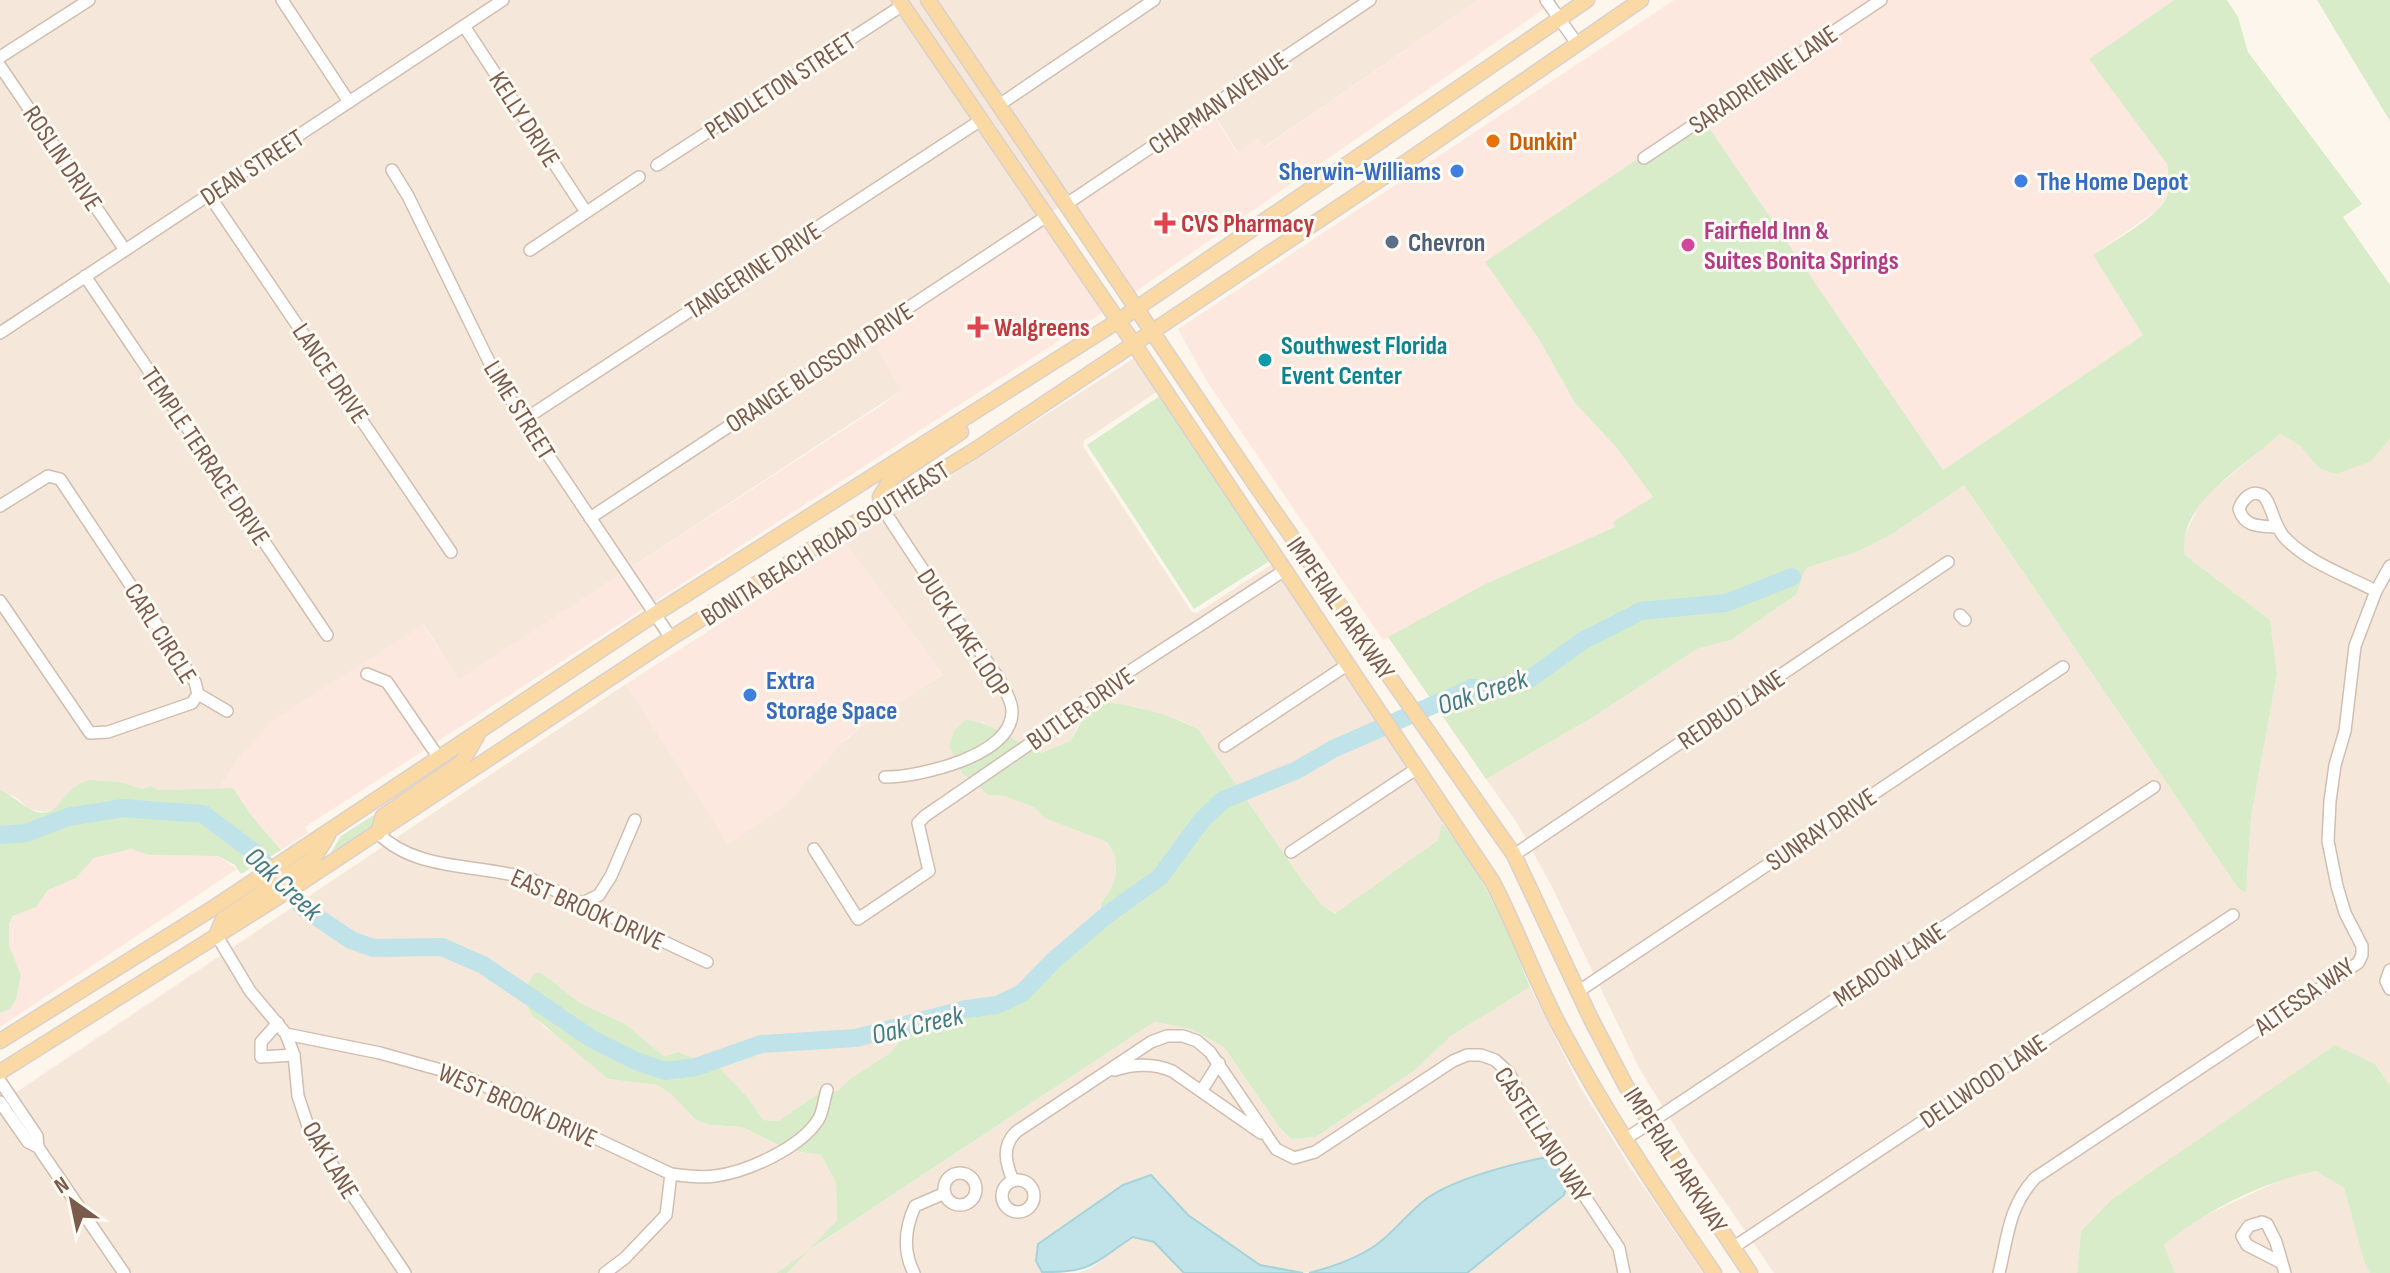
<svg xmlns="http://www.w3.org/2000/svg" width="2390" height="1273" viewBox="0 0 2390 1273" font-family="'Sofia Sans Condensed',sans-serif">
	<rect width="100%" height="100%" fill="#fdf6ec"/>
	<g fill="#f5e8da">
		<path d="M0 0H893L1042 218 873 341 902 390 459 680 424 625 239 758 219 789 159 790 151 786 143 789 120 782 74 787 57 808 45 812 29 809 17 798 0 790Z"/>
		<path d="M905 0H922L1060 207 1051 212Z"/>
		<path d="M934 0H1478L1264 147 1238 153 1211 109 1069 201Z"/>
		<path d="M1136 357 1159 390 1084 441 1083 446 1192 612 1197 613 1274 563 1443 819 1438 840 1336 914 1322 905 1302 880 1198 729 1182 721 1134 706 1078 725 1070 741 1041 753 1026 748 981 721 989 795 1004 796 1034 807 1046 818 1107 842 1115 855 1116 874 1111 889 1101 903 1100 918 1090 932 1036 976 1001 998 911 1028 890 1053 850 1079 839 1090 819 1093 778 1121 763 1120 748 1098 712 1061 703 1062 678 1052 664 1056 625 1024 580 1003 542 973 525 987 524 1003 544 1027 572 1047 608 1079 657 1085 671 1094 696 1120 711 1125 742 1127 787 1150 821 1155 836 1183 837 1220 811 1249 1154 1022 1191 1029 1224 1047 1279 1127 1291 1139 1316 1137 1415 1070 1451 1036 1530 987 1579 1085 1628 1164 1703 1273H1467L1510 1239 1428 1198 1376 1245 1340 1265 1303 1273 1260 1265 1188 1215 1151 1175 1039 1244 1043 1273H787L805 1253 776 1273H0V1103L626 684 728 843 864 724 943 675 845 543Z"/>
		<path d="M2280 434 2299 445 2320 469 2371 461 2390 439V1086L2375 1064 2335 1046 2112 1199 2081 1231 2077 1273H1774L1692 1154 1639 1068 1553 889 1517 823 1486 779 1595 716 1697 649 1731 640 1796 595 1806 568 1857 552 1894 533 1964 485 2238 888 2246 892 2251 817 2277 674 2270 620 2185 555 2182 541 2202 499Z"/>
		<path d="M2316 1171 2344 1188 2364 1262 2370 1273H2175L2164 1245 2193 1221 2285 1178Z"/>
		<path d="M1133 1236 1154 1242 1184 1273H1078L1093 1267Z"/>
	</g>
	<g fill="#fde8e0">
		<path d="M1478 0H1557L1132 294 1069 201 1210 109 1237 153 1258 138 1265 147Z"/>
		<path d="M1674 0H2174L2090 59 2167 164 2169 185 2166 198 2157 210 2093 255 2143 335 1943 470 1701 117 1539 339 1575 403 1616 447 1653 497 1615 527 1485 584 1383 640 1208 383 1178 329Z"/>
		<path d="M1042 218 1105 311 305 827 308 833 281 850 251 815 233 789H219L239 758 273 720 423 625 459 679 879 407 902 390 867 332Z"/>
		<path d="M845 543 943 675 864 724 848 737 783 808 728 844 626 684Z"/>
		<path d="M131 849 149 855 218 856 237 869 0 1027V1013L10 1009 16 1000 21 975 9 945V924L14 916 36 906 48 890 76 877 94 858Z"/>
	</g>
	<g fill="#d8ecc9">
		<path d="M2174 0H2227L2238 17 2248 52 2362 204 2343 217 2390 285V439L2371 461 2337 474 2320 469 2299 445 2280 434C2247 465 2175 504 2185 555L2270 620 2277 674 2251 817 2246 893 2238 888 1964 485 1894 533 1857 552 1806 568 1796 595 1731 640 1697 649 1595 716 1486 779 1388 637 1485 584 1615 527 1613 522 1653 497 1616 447 1575 403 1539 339 1485 262 1701 116 1943 470 2143 335 2093 255C2112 242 2160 216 2167 196 2171 185 2168 174 2167 164L2089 59Z"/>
		<path d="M2317 0H2390V121Z"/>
		<path d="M1161 395 1271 560 1194 609 1087 445Z"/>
		<path d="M1101 702C1132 704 1171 715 1198 729L1302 880 1322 905 1335 914 1438 840 1442 823 1475 868 1507 929 1530 987 1451 1036 1415 1070 1316 1137 1291 1139 1279 1127 1224 1047 1191 1029 1154 1022 809 1250 787 1273H776L808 1251 837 1220 836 1183 821 1155 788 1150 742 1127 711 1125 696 1120 671 1094 657 1085 608 1079 533 1016C521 999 523 989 535 973H542L580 1003 625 1024 664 1056 678 1052 703 1062 712 1060 748 1098 763 1120 778 1121 819 1093 839 1090 850 1079 890 1053 911 1028 924 1019 939 1013 1001 998 1036 976 1090 932 1100 918 1101 903 1111 889 1116 874 1115 855 1107 842 1045 818 1034 807 1004 796 989 795 963 774 949 746 954 731 965 720C993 721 1015 744 1041 753L1070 741 1088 711Z"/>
		<path d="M89 780 120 782 143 789 151 786 159 790 233 788 251 815 281 850 241 874 235 865 218 856 149 855 131 849 94 858 76 878 48 890 36 907 13 916 9 924V945L21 975 16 1000 10 1009 0 1013V790C11 795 18 802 28 808 55 824 60 796 76 786 80 783 84 782 89 780Z"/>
		<path d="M380 811 374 825 330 854 341 836Z"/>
		<path d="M2335 1045 2375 1064 2390 1086V1273H2370L2364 1262 2344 1188 2316 1171C2262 1182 2206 1210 2164 1245L2175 1273H2077L2081 1231 2112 1199Z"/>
	</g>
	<g fill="#bfe3e8" stroke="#a5d3da" stroke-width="2">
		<path d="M1553 1156 1569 1177 1564 1195 1467 1273H1309C1332 1267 1356 1259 1376 1245 1394 1232 1408 1213 1426 1199 1455 1178 1519 1162 1553 1156Z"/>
		<path d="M1151 1175 1188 1215 1260 1265 1303 1273H1184L1154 1242 1133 1237C1094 1262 1094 1273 1042 1272L1036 1261 1038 1244 1123 1185Z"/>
	</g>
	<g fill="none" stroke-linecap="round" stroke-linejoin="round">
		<path stroke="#bfe3e8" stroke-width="18" d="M0 835 26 833 68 817 123 808 203 814 255 853 305 909 351 940 373 948 442 947 483 965 592 1039 636 1061 665 1071 696 1067 761 1044 856 1038 966 1009 997 1005 1022 993 1054 960 1108 914 1160 877 1202 820 1223 800 1297 770 1333 749 1472 688 1493 689 1531 678 1584 640 1641 611 1726 603 1792 577"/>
		<g stroke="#d1beb0" stroke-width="14">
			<g id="minor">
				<path d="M282 0 349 102"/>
				<path d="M1546 0 1578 45"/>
				<path d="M464 26 586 212"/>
				<path d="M0 57 89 0"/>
				<path d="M0 66 125 250"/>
				<path d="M999 105 1154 0"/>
				<path d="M1644 158 1881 0"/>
				<path d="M657 165 903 5"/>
				<path d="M392 170 408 196 499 382 671 638"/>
				<path d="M209 195 451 552"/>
				<path d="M1065 205 1370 0"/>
				<path d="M530 250 639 177"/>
				<path d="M85 276 327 635"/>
				<path d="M0 333 503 0"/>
				<path d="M525 419 981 120"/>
				<path d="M0 506 48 476 60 479 195 682 198 694 192 703 108 732 90 733 0 601"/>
				<path d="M882 507C906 545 931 582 956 619 969 639 1013 690 1012 712 1012 756 919 777 885 777"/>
				<path d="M590 518 1047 216"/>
				<path d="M2275 527C2259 526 2244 527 2239 509 2242 500 2251 489 2262 495 2271 500 2273 526 2285 538 2309 563 2345 575 2376 591"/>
				<path d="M1960 615 1965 620"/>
				<path d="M367 674 387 682 439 758"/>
				<path d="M198 694 227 711"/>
				<path d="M1225 746 1347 665"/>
				<path d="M378 833C417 873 482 863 533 880L707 962"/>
				<path d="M814 849 858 919 929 871 918 823 925 816 1031 743 1060 725 1073 711 1090 697 1285 570"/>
				<path d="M1291 852 1416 769"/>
				<path d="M1514 855 1948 562"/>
				<path d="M583 903 599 895 611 876 635 820"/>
				<path d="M217 936 250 991 286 1034 380 1053 466 1077 671 1174C686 1176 700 1178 715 1176 747 1172 800 1148 818 1120 823 1113 824 1099 827 1090"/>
				<path d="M2390 970 2386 981 2390 989"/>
				<path d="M1579 991 2063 667"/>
				<path d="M278 1023 261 1042V1057L294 1055"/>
				<path d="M286 1034 294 1055 298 1096 310 1132 405 1273"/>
				<path d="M1115 1070C1134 1064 1153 1063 1172 1071L1261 1133"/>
				<path d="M0 1081 37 1136 38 1147"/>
				<path d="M1202 1090 1219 1063"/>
				<path d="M0 1102 28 1142 38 1147 124 1273"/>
				<path d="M1624 1140 2154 787"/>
				<circle cx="960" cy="1189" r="16"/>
				<circle cx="1018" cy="1196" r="16"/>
				<path d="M1013 1181C1006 1163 1001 1147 1016 1132L1151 1042 1167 1036H1183L1197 1041 1210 1052 1276 1149 1294 1158 1315 1152 1453 1061 1467 1055H1481L1495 1060 1509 1073 1536 1123 1619 1248 1624 1273"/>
				<path d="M1734 1247 2233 915"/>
				<path d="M2282 1263 2247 1245 2242 1236 2249 1226 2262 1222 2267 1224 2276 1242 2285 1273"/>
				<path d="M605 1273 625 1258 666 1215 671 1174"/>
				<path d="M914 1273C902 1250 905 1228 915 1206L945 1193"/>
				<path d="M1999 1273C2008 1236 2008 1208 2035 1178L2358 963 2362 955V946L2345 913 2337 886 2328 841 2330 801 2335 765 2345 731 2355 646 2376 591 2390 566"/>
			</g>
		</g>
		<g stroke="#dad1cd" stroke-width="17">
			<g id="major">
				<path d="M899 0 1134 344 1492 881C1517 928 1534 978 1559 1025 1605 1112 1658 1192 1714 1273"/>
				<path d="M928 0 1255 484 1514 855 1591 1019 1626 1086 1750 1273"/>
				<path d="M882 507 880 497 891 479 961 432"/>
				<path d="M378 833 383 816 462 762 477 736"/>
				<path d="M216 936 223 919 314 858 328 835"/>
				<path d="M0 1041 210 910 655 614 1118 321 1587 0"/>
				<path d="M0 1072 302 882 671 638 802 555 975 450 1406 162 1641 0"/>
			</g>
		</g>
		<use href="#minor" stroke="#fff" stroke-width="11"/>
		<use href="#major" stroke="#fbd9a5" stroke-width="14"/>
	</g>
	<circle fill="#e8710a" stroke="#fffaf3" stroke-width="3" cx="1493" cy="141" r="8"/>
	<g fill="#3f7fe0" stroke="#fffaf3" stroke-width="3">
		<circle cx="1457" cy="171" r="8"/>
		<circle cx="2021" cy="181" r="8"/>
		<circle cx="750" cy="695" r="8"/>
	</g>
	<g fill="#e0444e" stroke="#fffaf3" stroke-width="3">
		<path d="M1161 211h8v8h8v8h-8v8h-8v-8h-8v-8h8z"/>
		<path d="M974 315h8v8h8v8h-8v8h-8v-8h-8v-8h8z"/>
	</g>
	<circle fill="#5c6f8a" stroke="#fffaf3" stroke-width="3" cx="1392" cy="242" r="8"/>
	<circle fill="#d1479c" stroke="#fffaf3" stroke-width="3" cx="1688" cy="245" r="8"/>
	<circle fill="#0f9aa8" stroke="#fffaf3" stroke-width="3" cx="1265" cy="360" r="8"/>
	<g text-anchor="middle" stroke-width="6" stroke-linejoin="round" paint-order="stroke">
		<g font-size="26" fill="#7a5c4d" stroke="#fffaf3">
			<text transform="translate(1763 79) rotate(-34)" y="9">SARADRIENNE LANE</text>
			<text transform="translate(780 85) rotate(-33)" y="9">PENDLETON STREET</text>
			<text transform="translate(1218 103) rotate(-34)" y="9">CHAPMAN AVENUE</text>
			<text transform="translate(525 119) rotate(57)" y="9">KELLY DRIVE</text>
			<text transform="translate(63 158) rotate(56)" y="9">ROSLIN DRIVE</text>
			<text transform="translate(252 167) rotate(-33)" y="9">DEAN STREET</text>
			<text transform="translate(753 270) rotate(-33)" y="9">TANGERINE DRIVE</text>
			<text transform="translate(819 367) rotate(-33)" y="9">ORANGE BLOSSOM DRIVE</text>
			<text transform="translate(331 373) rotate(56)" y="9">LANCE DRIVE</text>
			<text transform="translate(520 410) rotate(58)" y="9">LIME STREET</text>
			<text transform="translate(206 456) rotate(56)" y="9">TEMPLE TERRACE DRIVE</text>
			<text transform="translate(825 543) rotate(-32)" y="9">BONITA BEACH ROAD SOUTHEAST</text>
			<text transform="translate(1341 608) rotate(55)" y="9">IMPERIAL PARKWAY</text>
			<text transform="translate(161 633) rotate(58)" y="9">CARL CIRCLE</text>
			<text transform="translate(964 633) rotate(57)" y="9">DUCK LAKE LOOP</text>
			<text transform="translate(1080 708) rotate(-35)" y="9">BUTLER DRIVE</text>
			<text transform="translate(1731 709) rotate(-34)" y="9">REDBUD LANE</text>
			<text transform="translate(1821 829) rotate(-34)" y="9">SUNRAY DRIVE</text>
			<text transform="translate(588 909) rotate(24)" y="9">EAST BROOK DRIVE</text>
			<text transform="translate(1889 964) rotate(-34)" y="9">MEADOW LANE</text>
			<text transform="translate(2304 996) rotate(-35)" y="9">ALTESSA WAY</text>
			<text transform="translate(1983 1081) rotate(-34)" y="9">DELLWOOD LANE</text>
			<text transform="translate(518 1105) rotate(24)" y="9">WEST BROOK DRIVE</text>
			<text transform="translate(1543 1134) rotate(57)" y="9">CASTELLANO WAY</text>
			<text transform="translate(331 1160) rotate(59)" y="9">OAK LANE</text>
			<text transform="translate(1676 1160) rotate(57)" y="9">IMPERIAL PARKWAY</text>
		</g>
		<g font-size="26" font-weight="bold" fill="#c56008" stroke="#fffaf3" text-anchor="start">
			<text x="1509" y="150">Dunkin'</text>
		</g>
		<g font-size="26" font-weight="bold" fill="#366cbe" stroke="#fffaf3" text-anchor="start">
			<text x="1441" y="180" text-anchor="end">Sherwin-Williams</text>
			<text x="2037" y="190">The Home Depot</text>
			<text x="766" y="689">Extra<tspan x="766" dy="30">Storage Space</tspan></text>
		</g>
		<g font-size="26" font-weight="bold" fill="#be3a42" stroke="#fffaf3" text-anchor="start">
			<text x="1181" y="232">CVS Pharmacy</text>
			<text x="994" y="336">Walgreens</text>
		</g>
		<g font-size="26" font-weight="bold" fill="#b23c85" stroke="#fffaf3" text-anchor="start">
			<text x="1704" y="239">Fairfield Inn &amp;<tspan x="1704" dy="30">Suites Bonita Springs</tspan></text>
		</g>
		<g font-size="26" font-weight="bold" fill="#4e5e75" stroke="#fffaf3" text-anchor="start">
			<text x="1408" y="251">Chevron</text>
		</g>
		<g font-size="26" font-weight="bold" fill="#0d838f" stroke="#fffaf3" text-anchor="start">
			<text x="1281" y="354">Southwest Florida<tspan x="1281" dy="30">Event Center</tspan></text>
		</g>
		<g font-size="28" font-style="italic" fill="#437c86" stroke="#fffaf3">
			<text transform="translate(1482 691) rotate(-18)" y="10">Oak Creek</text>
			<text transform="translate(284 883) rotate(43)" y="10">Oak Creek</text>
			<text transform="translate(917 1024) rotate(-13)" y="10">Oak Creek</text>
		</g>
	</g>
	<g transform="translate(72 1201) rotate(327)" stroke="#fffaf3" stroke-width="6" paint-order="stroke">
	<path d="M0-6L14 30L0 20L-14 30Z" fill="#7a5c4d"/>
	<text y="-12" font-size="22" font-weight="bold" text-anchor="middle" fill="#7a5c4d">N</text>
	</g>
</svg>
